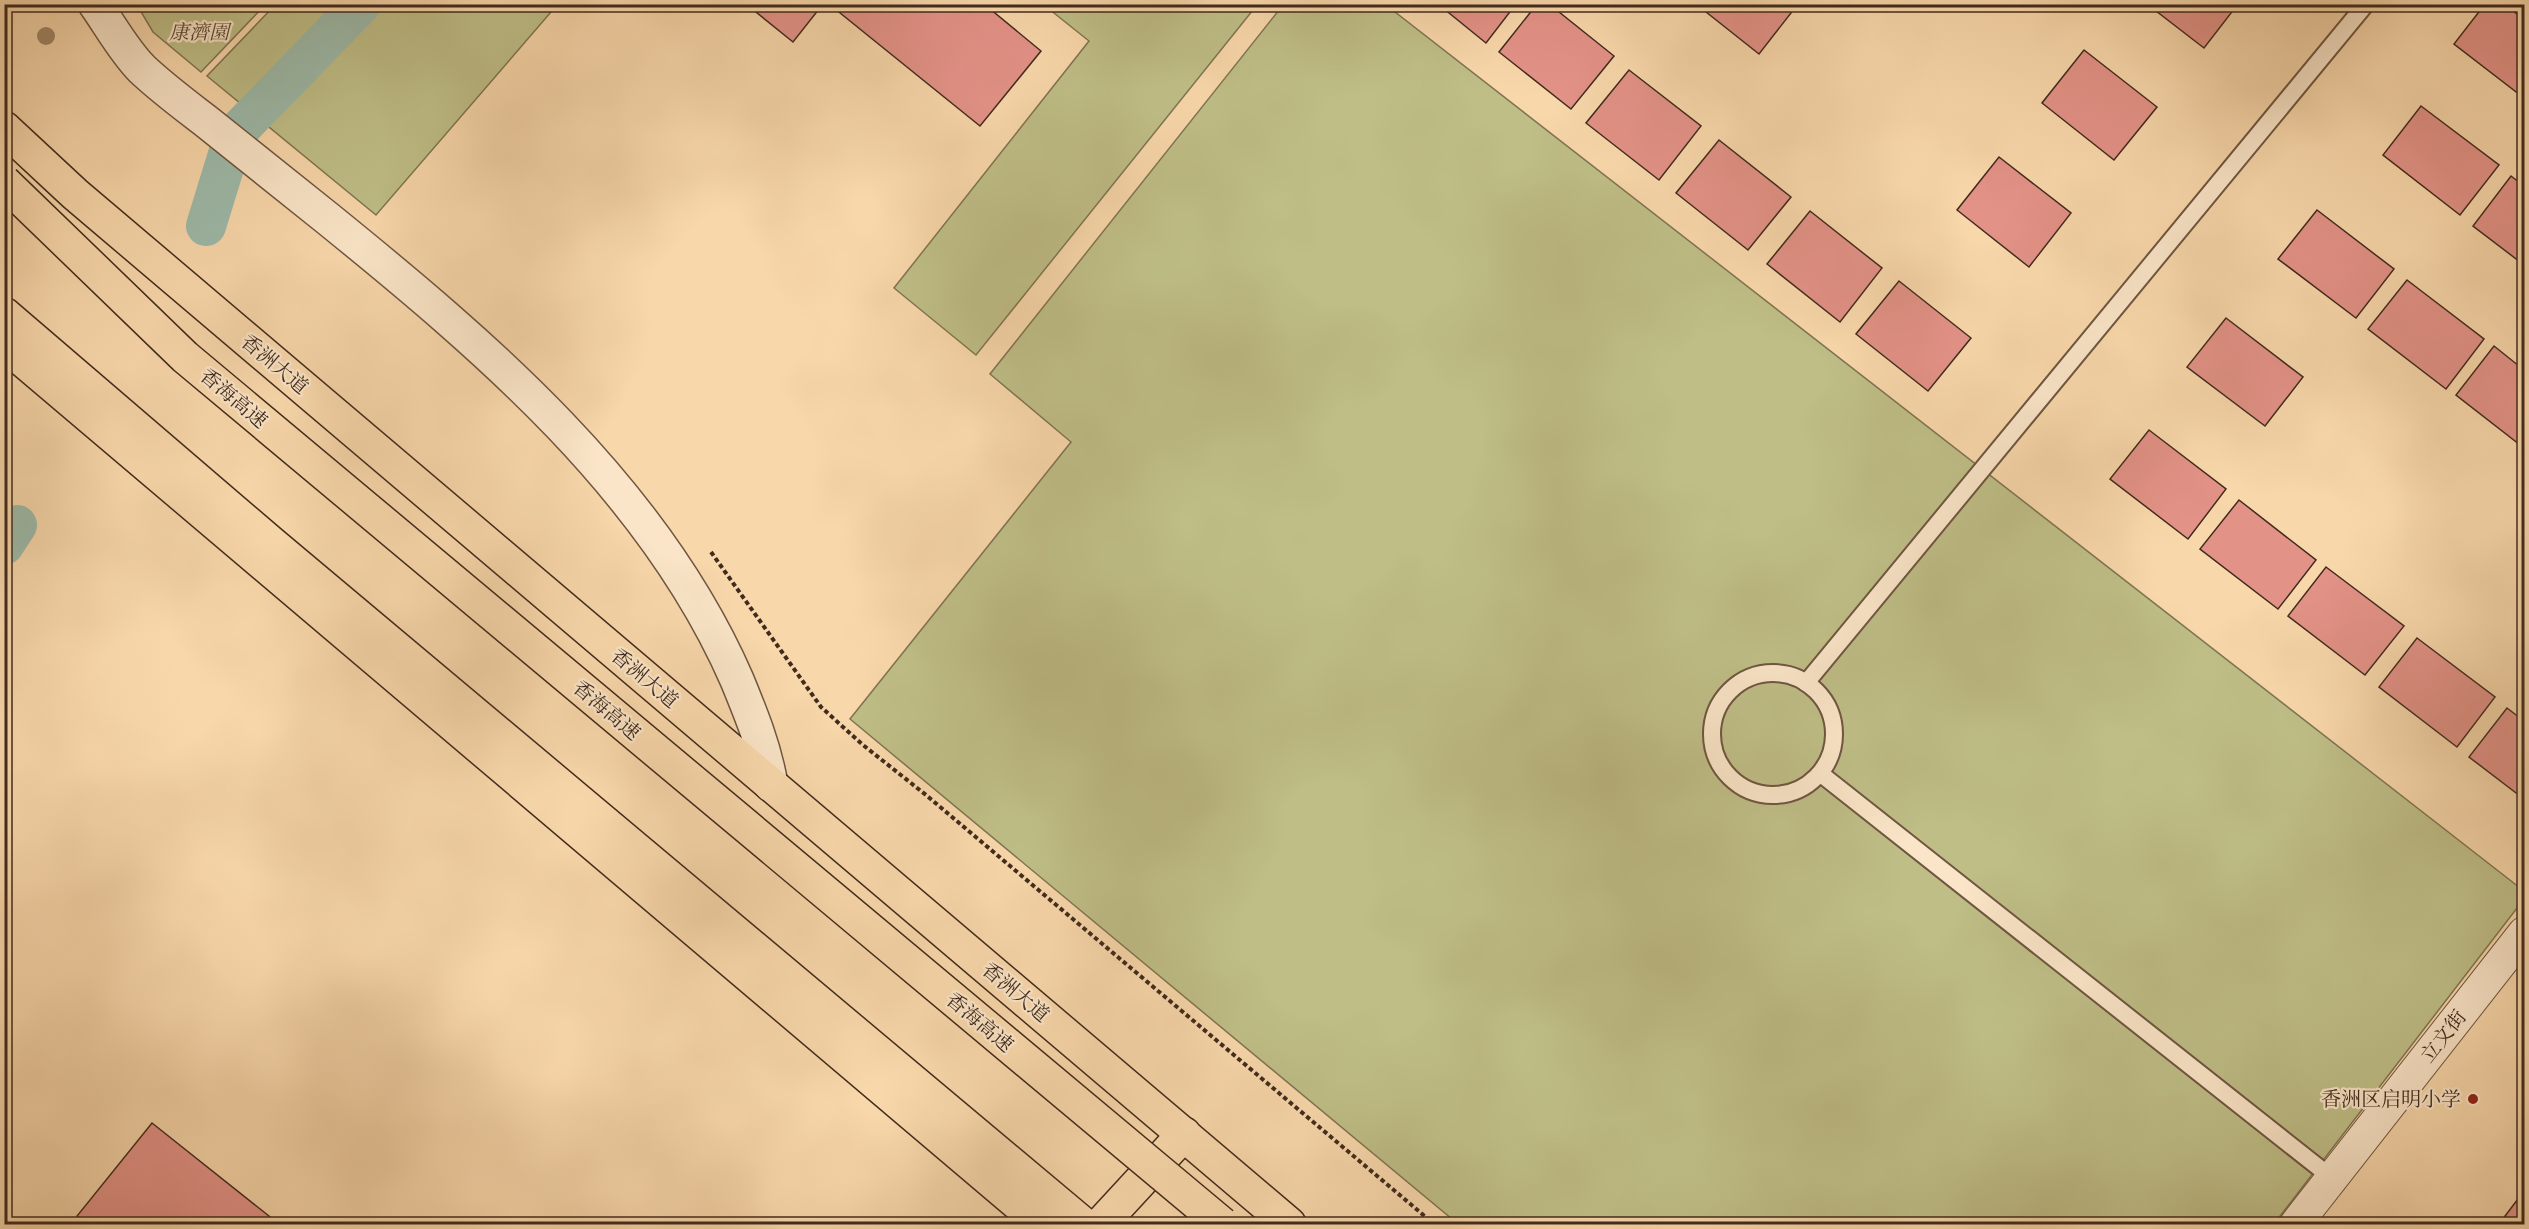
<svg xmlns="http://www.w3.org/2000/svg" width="2529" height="1229" viewBox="0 0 2529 1229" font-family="'IM FELL Double Pica','Noto Serif SC',serif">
	<rect width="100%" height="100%" fill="#f8d7aa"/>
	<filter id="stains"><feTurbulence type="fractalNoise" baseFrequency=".00333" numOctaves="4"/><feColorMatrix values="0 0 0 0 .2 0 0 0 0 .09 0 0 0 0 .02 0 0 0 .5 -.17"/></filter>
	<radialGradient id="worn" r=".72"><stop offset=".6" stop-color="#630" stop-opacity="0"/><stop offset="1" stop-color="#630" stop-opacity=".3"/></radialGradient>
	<g fill="#bfbe87" stroke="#807452" stroke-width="1.5">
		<path d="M137 5H265L201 72 153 32Z"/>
		<path d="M275 5V4L557 5 376 215 207 76Z"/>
		<path d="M1044 5H1257L976 355 894 288 1089 41Z"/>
		<path d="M1283 5H1386L2524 891V899L2274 1224H1458L850 719 1071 442 990 374Z"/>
	</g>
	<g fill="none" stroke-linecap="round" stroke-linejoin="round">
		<g stroke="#9dbaa9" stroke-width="40">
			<path d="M206 226 234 135 361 4"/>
			<path d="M4 545 17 525"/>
		</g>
	</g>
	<g fill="#e39287" stroke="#412b1d" stroke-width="1.5">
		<path d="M746 4H823L793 42Z"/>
		<path d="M829 4H984L1041 51 980 126Z"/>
		<path d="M1438 4H1516L1486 43Z"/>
		<path d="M1537 4H1549L1614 56 1571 109 1499 52Z"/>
		<path d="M1696 4H1798L1759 54Z"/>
		<path d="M2147 4H2238L2204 48Z"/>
		<path d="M2485 4H2505L2524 20V98L2454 44Z"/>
		<path d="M2084 50 2157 107 2114 160 2042 103Z"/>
		<path d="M1629 70 1701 126 1659 180 1586 123Z"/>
		<path d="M2421 106 2499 165 2460 215 2383 155Z"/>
		<path d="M1719 140 1791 197 1748 250 1676 193Z"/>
		<path d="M1999 157 2071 213 2029 267 1957 210Z"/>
		<path d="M2511 176 2524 186V265L2473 226Z"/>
		<path d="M2317 210 2394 269 2356 318 2278 259Z"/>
		<path d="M1810 211 1882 268 1840 322 1767 264Z"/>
		<path d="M2407 280 2484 339 2446 389 2368 329Z"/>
		<path d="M1899 281 1971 338 1928 391 1856 334Z"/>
		<path d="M2226 318 2303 377 2265 426 2187 367Z"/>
		<path d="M2494 346 2524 370V448L2456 395Z"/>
		<path d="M2149 430 2226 489 2188 539 2110 479Z"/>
		<path d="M2239 500 2316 560 2278 609 2200 549Z"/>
		<path d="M2326 567 2404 626 2365 675 2288 616Z"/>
		<path d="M2417 638 2495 697 2457 747 2379 687Z"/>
		<path d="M2507 708 2524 721V799L2469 757Z"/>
		<path d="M152 1123 279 1224H88L77 1216Z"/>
		<path d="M2524 1191V1224H2499Z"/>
	</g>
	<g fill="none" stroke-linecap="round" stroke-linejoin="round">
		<g stroke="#6f5640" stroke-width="20">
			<g id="service">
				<circle cx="1773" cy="734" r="61"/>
				<path d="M1806 683 2366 4"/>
				<path d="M1821 774 2332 1178"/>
			</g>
		</g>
		<g stroke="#6f5640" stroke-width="34">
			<path id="minor" d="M2296 1224 2524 933"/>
		</g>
		<g stroke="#6f5640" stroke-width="36">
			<path id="tertiary" d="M95 4C110 25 124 51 142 69 162 88 185 105 207 122 247 154 287 186 327 218 485 346 654 489 737 680 751 714 765 748 771 785"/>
		</g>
		<g stroke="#412b1d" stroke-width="36">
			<g id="trunk">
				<path d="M4 128 75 194 1289 1224"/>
				<path d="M4 344 1042 1224"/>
				<path d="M1101 1224 1184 1134"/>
			</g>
		</g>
		<g stroke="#412b1d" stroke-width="36">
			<path id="motorway" d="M4 314 271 543 1083 1224"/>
		</g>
		<path stroke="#412b1d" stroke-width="4" stroke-dasharray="4.5 3" stroke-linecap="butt" d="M711 552 821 707 863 745 926 795 1434 1224"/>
		<use href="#service" stroke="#fae5c8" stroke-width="16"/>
		<use href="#minor" stroke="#fae5c8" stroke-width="32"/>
		<use href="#tertiary" stroke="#fae5c8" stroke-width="33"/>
		<use href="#trunk" stroke="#f8d7aa" stroke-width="33"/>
		<use href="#motorway" stroke="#f8d7aa" stroke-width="33"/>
		<g stroke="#412b1d" stroke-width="36" stroke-linecap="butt">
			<path id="motorway-bridge" d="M4 182 185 357 1222 1224"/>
		</g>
		<use href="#motorway-bridge" stroke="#f8d7aa" stroke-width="33"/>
	</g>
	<circle fill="#a18868" cx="46" cy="36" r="9"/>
	<circle fill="#8f2418" stroke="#fae5c8" stroke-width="2" cx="2473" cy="1099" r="6"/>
	<g text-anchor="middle" stroke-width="4.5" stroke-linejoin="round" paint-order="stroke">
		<g font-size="20" font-style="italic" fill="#5a4832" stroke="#fae5c8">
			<text x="199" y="39">康濟園</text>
		</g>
		<g font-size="20" fill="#412b1d" stroke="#fae5c8">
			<text transform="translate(275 364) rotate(40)" y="7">香洲大道</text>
			<text transform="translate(234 398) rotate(40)" y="7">香海高速</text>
			<text transform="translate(645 678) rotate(40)" y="7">香洲大道</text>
			<text transform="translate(607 710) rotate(40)" y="7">香海高速</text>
			<text transform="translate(1016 992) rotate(40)" y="7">香洲大道</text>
			<text transform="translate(980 1022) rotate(40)" y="7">香海高速</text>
			<text transform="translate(2443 1036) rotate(-52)" y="7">立文街</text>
		</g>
		<g font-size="20" fill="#412b1d" stroke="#fae5c8" text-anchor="end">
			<text x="2461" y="1106">香洲区启明小学</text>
		</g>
	</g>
	<rect width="2529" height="1229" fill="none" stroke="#f8d7aa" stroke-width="24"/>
	<rect x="6" y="6" width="2517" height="1217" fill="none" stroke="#412b1d" stroke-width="3"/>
	<rect x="12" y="12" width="2505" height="1205" fill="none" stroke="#412b1d" stroke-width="1.5"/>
	<rect width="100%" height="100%" filter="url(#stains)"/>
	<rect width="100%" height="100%" fill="url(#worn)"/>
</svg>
